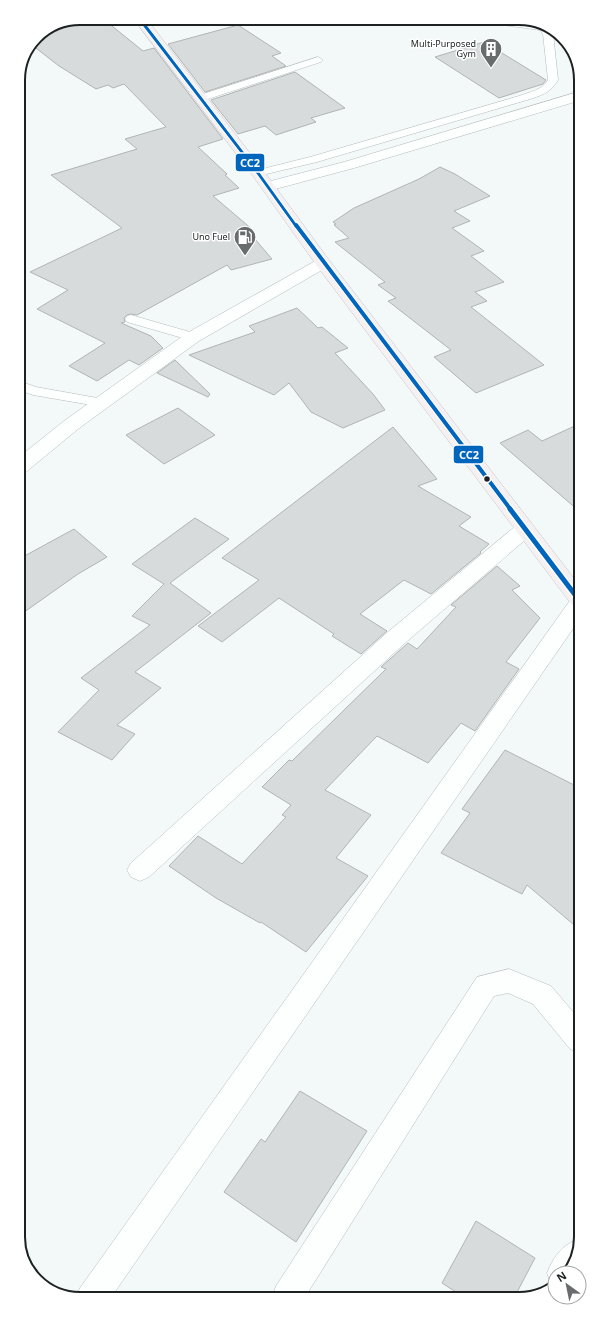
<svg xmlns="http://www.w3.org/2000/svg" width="599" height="1317" viewBox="0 0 599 1317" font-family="'Noto Sans',sans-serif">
	<rect width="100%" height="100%" fill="#f3f8f8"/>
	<g fill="#d7dbdb" stroke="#b0b4b4">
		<path d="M80 18H102L143 51 154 48 223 139 198 147 227 174 225 175 239 188 213 196 253 230 248 231 272 259 231 270 227 265 137 315 131 314 127 315 124 318 125 322 121 323 151 336 163 348 139 365 129 360 97 381 69 366 105 343 37 309 68 290 30 272 122 228 51 175 137 149 125 139 166 127 124 84 113 88 108 85 96 89 59 66 32 45 36 36Z"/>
		<path d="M238 25 281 53 272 56 286 66 205 92 168 44Z"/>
		<path d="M484 42 546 80 543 84 499 98 435 57Z"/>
		<path d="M295 72 345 108 311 118 316 122 276 135 265 126 238 134 211 100Z"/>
		<path d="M440 167 455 174 490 196 454 211 470 221 452 228 484 251 471 256 504 282 475 292 487 301 471 307 544 365 476 393 434 357 451 350 388 301 396 298 378 285 385 282 335 242 349 238 334 225 336 224 333 222 354 208 419 179Z"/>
		<path d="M297 308 318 328 322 327 348 348 335 353 373 394 385 410 343 428 311 412 289 383 274 395 189 355 255 332 249 326Z"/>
		<path d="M175 360 210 394 208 397 157 373Z"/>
		<path d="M178 408 215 435 164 464 126 435Z"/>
		<path d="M579 424V511L500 443 528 430 542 441Z"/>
		<path d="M393 427 437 479 418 486 471 517 459 526 489 544 480 552 481 553 431 594 404 580 360 614 387 631 361 654 332 636 334 634 279 598 222 642 198 626 259 580 222 558Z"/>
		<path d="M195 518 229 539 170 583 211 613 135 672 161 688 117 725 135 734 112 760 58 732 99 690 81 678 150 625 132 616 164 584 132 564Z"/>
		<path d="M74 529 107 557 78 574 20 615 19 559Z"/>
		<path d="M497 566 520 586 512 590 540 618 506 662 519 669 475 731 461 723 428 763 377 736 325 790 371 815 336 858 368 876 306 952 261 922 260 923 216 898 169 866 198 836 242 864 286 817 282 815 291 805 262 787 289 760 292 761 386 669 381 667 408 643 417 649 456 607 451 605Z"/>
		<path d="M505 750 580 788V930L527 885 522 894 441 853 470 813 462 809Z"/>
		<path d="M300 1091 367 1131 296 1242 224 1192 261 1139 265 1142Z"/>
		<path d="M476 1221 535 1258 515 1296H462L442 1283Z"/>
	</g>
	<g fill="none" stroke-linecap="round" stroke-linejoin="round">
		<g stroke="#b8bcbc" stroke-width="1">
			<g id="lane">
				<path d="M468 18H494L541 25 548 27 553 33 558 80C551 93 540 96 527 100L317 162 258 176 254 175 253 173 254 171 310 157 519 96C530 92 542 90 548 80L543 34 540 30 473 21Z"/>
				<path d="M318 57 323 60 321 62 205 100 201 101 196 98 197 96Z"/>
				<path d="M131 315 197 334 199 337 197 340 193 341 127 322 125 319 127 316Z"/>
				<path d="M19 381 36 387 103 399 108 400 110 403 108 406 103 407 33 395 19 390Z"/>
			</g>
		</g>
		<g stroke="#b8bcbc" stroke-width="1">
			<g id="street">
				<path d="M578 92V101L354 168 268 191 263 189 260 186 263 183 344 162Z"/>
				<path d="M323 258 329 260 331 263 329 266 199 341 78 429 26 472 19 474V457L64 421 187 333 317 260Z"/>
				<path d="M525 522 532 524 535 529 532 534 405 643 149 877 140 881 131 877 127 870 131 863 389 631 518 524Z"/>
				<path d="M509 969 551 986 580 1020V1053L570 1049 533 1004 508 993 494 996 305 1297H272L276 1286 477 977Z"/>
				<path d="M576 1240 580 1241 570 1272 555 1273V1284H551L547 1273C553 1258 561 1246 576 1240Z"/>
			</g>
		</g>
		<g stroke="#b8bcbc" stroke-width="1">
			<path id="secondary" d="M579 596V620L110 1299H75L80 1288 571 599Z"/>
		</g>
		<g stroke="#c6c3c5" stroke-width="1">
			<path id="highway" d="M133 18H146L263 170 329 260 579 585V608L572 605 317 266 253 176Z"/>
		</g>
		<use href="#lane" fill="#fdfefe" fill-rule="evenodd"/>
		<use href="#street" fill="#fdfefe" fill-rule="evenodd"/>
		<use href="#secondary" fill="#fdfefe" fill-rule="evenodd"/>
		<use href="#highway" fill="#f5f1f2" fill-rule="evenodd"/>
		<g stroke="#fff" stroke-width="5">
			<path id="bus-1-far2" d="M139 18 258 173 296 226"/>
		</g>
		<g stroke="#fff" stroke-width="6">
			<path id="bus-1-far1" d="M296 225 511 510"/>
		</g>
		<g stroke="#fff" stroke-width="8">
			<path id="bus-1" d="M510 509 579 600"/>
		</g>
		<use href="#bus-1-far2" stroke="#0065bd" stroke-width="3"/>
		<use href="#bus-1-far1" stroke="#0065bd" stroke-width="4"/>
		<use href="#bus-1" stroke="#0065bd" stroke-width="5"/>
	</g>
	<defs>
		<g id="building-pin" transform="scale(1.15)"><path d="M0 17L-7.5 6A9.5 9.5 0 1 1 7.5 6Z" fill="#686c6c" stroke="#fff"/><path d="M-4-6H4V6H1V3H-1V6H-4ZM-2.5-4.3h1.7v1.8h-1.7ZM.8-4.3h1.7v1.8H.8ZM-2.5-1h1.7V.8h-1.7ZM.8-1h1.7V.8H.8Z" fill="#fff"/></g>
		<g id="fuel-pin" transform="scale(1.15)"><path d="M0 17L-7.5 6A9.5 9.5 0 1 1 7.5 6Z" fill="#686c6c" stroke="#fff"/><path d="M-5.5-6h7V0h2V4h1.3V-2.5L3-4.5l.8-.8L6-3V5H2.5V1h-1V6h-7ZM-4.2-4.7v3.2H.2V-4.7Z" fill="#fff"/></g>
	</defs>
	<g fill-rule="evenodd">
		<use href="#building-pin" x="491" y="49"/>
		<use href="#fuel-pin" x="245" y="237"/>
	</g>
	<circle fill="#1d2121" stroke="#fff" stroke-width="1.5" cx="487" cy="479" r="3.5"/>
	<g text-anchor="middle" stroke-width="3" stroke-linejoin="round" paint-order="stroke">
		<g font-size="9" fill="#1d2121" stroke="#fff" text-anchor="end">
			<text x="476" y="47">Multi-Purposed<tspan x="476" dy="10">Gym</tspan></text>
			<text x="230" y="240">Uno Fuel</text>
		</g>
	</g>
	<path d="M0 0H599V1317H0ZM80 25H519A55 55 0 0 1 574 80V1237A55 55 0 0 1 519 1292H80A55 55 0 0 1 25 1237V80A55 55 0 0 1 80 25Z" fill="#fff" fill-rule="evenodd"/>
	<path fill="none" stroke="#1d2121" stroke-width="2" d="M80 25H519A55 55 0 0 1 574 80V1237A55 55 0 0 1 519 1292H80A55 55 0 0 1 25 1237V80A55 55 0 0 1 80 25Z"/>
	<g stroke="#fff" stroke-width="1.5">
		<rect x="235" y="153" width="30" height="19" rx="4" fill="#0065bd"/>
		<rect x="453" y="445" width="31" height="19" rx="4" fill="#0065bd"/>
	</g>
	<g font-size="11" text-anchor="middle" font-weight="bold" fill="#fff">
		<text x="250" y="167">CC2</text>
		<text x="469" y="459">CC2</text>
	</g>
	<g transform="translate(567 1285) rotate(327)"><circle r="19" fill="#ffffff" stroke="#a5a6a6"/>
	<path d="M0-3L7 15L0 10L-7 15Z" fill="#686c6c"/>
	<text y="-6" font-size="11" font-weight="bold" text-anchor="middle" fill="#1d2121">N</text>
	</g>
</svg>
